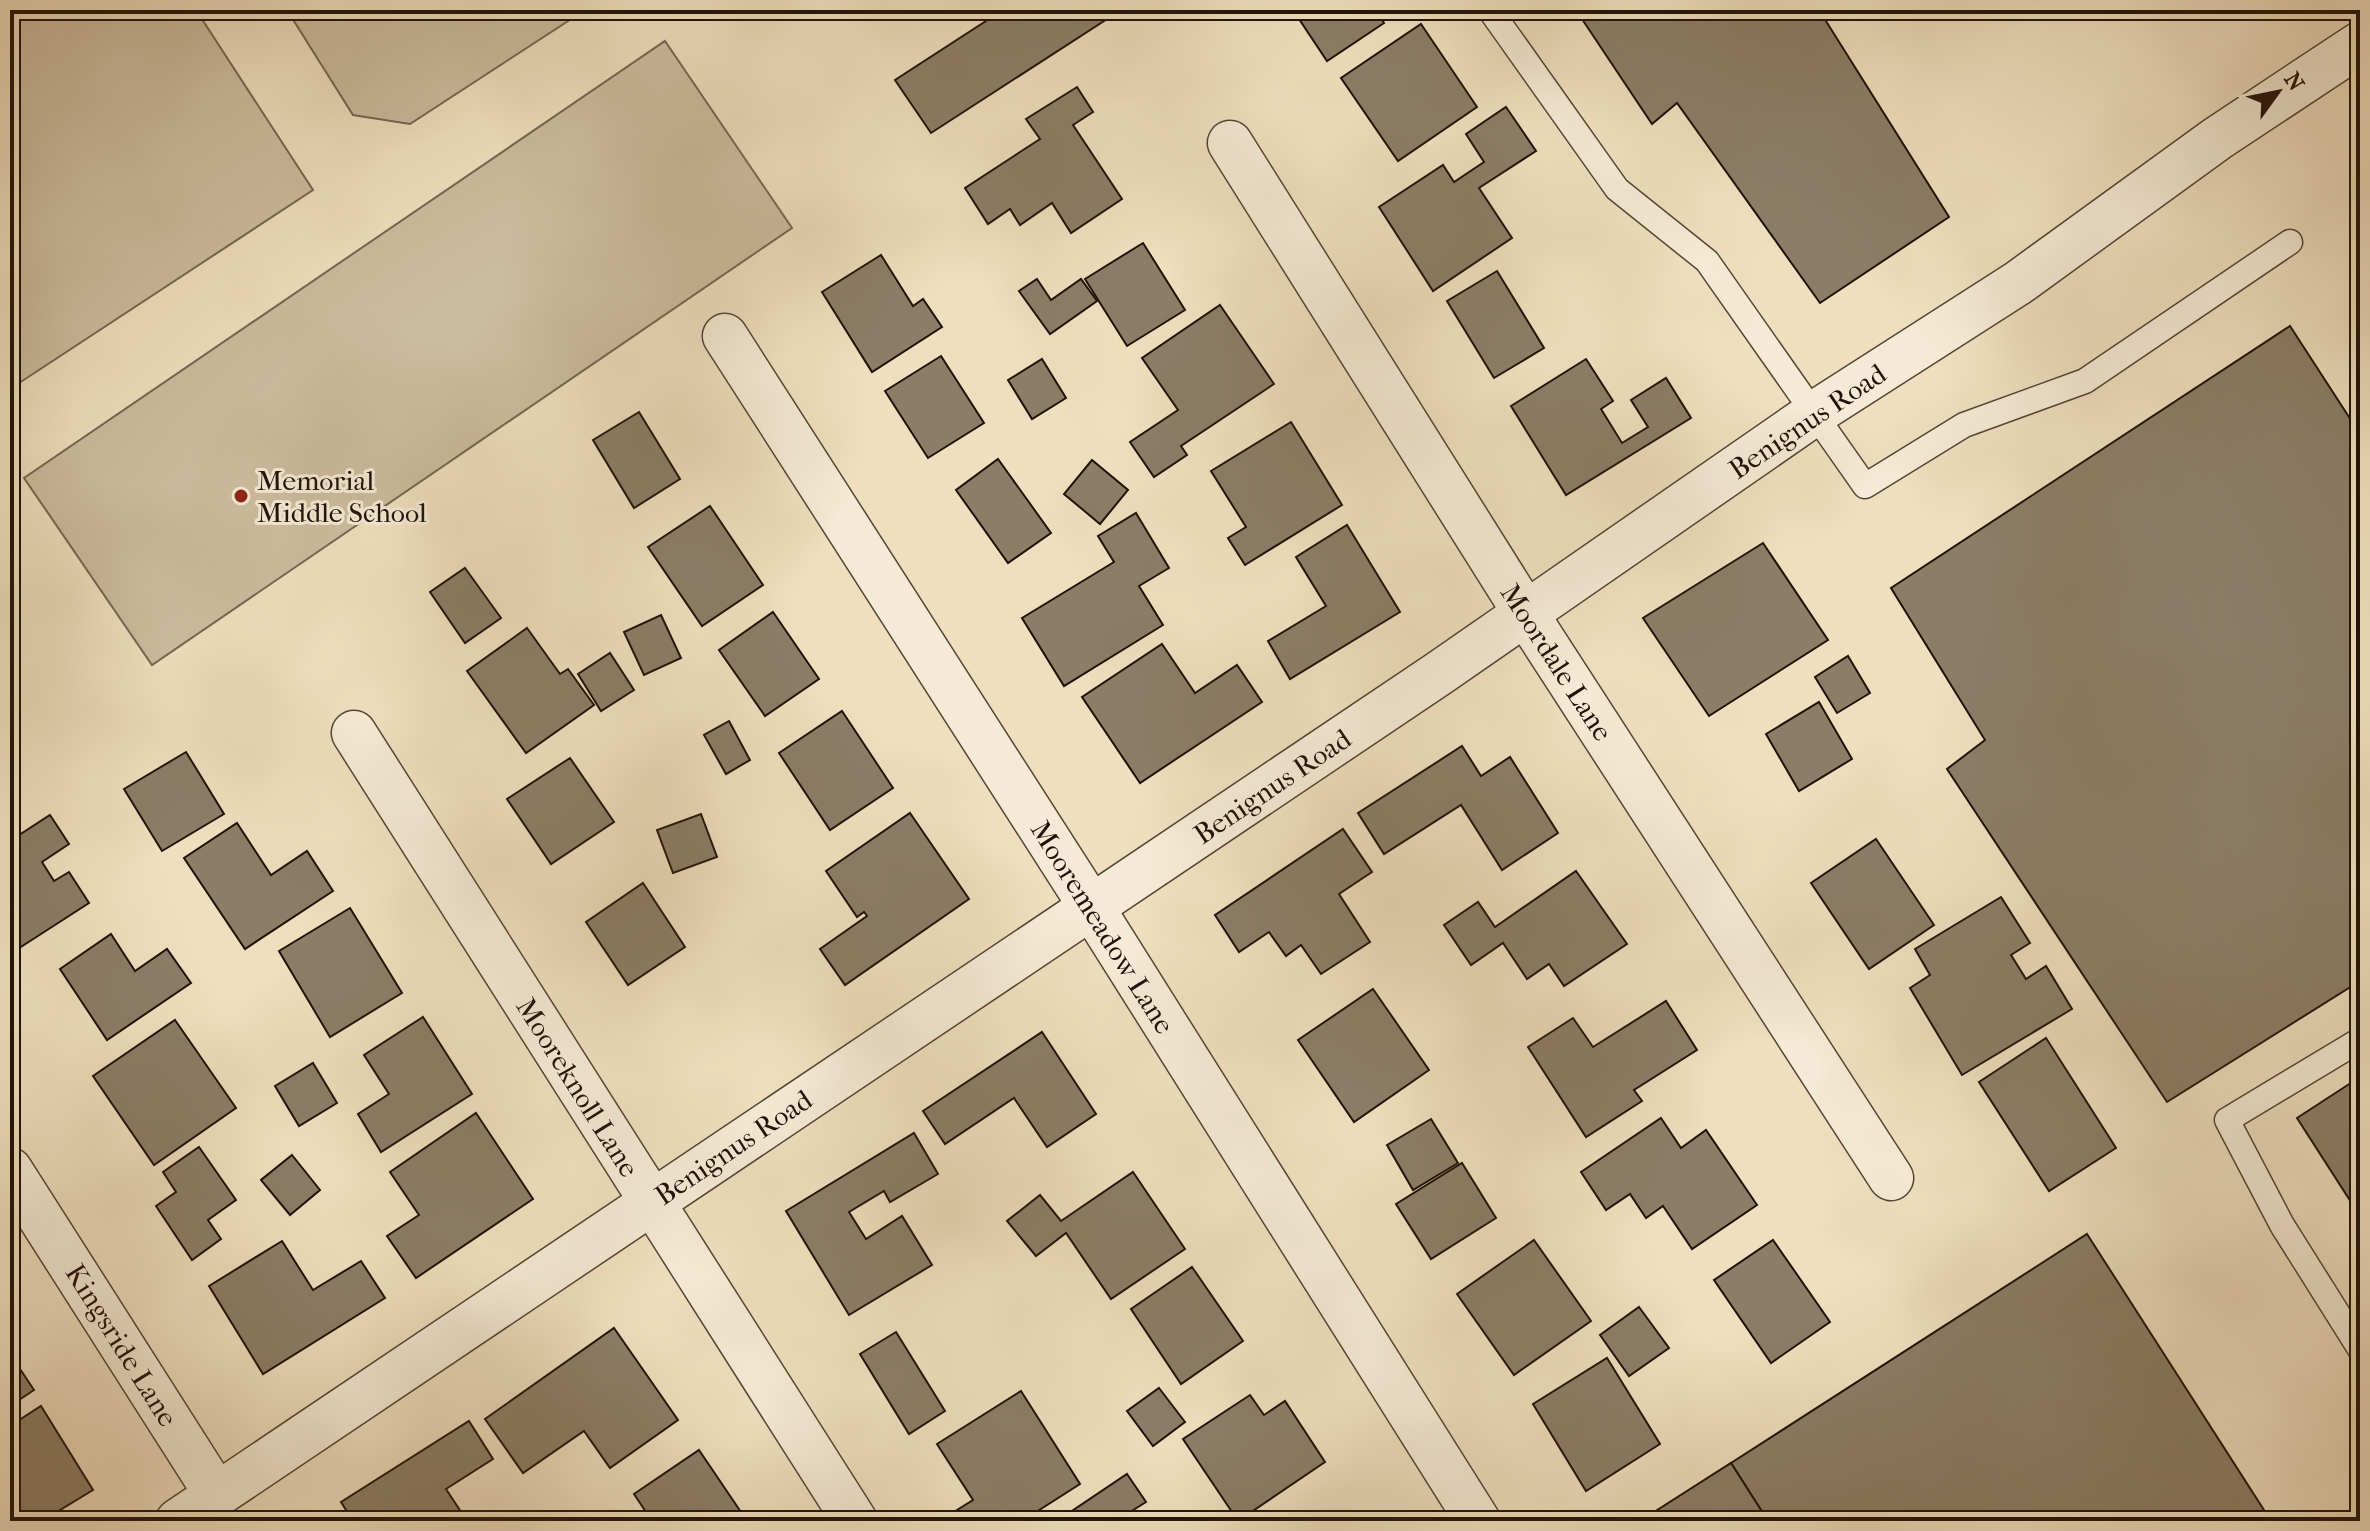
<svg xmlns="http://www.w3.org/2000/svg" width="2370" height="1531" viewBox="0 0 2370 1531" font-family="'IM FELL French Canon',serif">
	<rect width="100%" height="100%" fill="#efdfbe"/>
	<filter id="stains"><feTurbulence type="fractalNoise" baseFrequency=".0025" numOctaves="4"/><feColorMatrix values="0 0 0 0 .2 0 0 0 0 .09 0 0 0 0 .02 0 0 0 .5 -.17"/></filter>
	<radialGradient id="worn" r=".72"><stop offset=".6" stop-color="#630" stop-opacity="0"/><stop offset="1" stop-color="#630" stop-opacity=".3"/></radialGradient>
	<g fill="#ccbc9f" stroke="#766754" stroke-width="2">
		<path d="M10 10H196L313 190 10 389Z"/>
		<path d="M287 10H585L410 124 353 115Z"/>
		<path d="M665 41 792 228 152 665 24 478Z"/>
	</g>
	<g fill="#8c7d67" stroke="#211209" stroke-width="2">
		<path d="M1003 10H1121L931 133 895 80Z"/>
		<path d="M1293 10H1376L1384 23 1327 61Z"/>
		<path d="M1576 10H1819L1949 217 1820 303 1677 103 1652 124Z"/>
		<path d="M1421 24 1477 107 1398 161 1341 78Z"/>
		<path d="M1077 87 1093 112 1073 125 1122 199 1071 233 1052 203 1020 225 1010 209 988 224 965 188 1040 139 1026 119Z"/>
		<path d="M1506 107 1536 151 1479 188 1512 238 1433 291 1379 207 1443 165 1454 182 1484 162 1466 134Z"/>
		<path d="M1143 243 1185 310 1127 346 1085 279Z"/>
		<path d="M881 255 913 306 923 299 942 327 872 372 822 292Z"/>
		<path d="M1497 271 1544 348 1494 378 1447 301Z"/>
		<path d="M1037 279 1051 300 1081 279 1097 301 1050 334 1019 291Z"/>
		<path d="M1220 305 1274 384 1181 446 1187 455 1154 477 1130 442 1178 410 1142 358Z"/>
		<path d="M2290 326 2360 434V981L2167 1102 1947 769 1985 740 1891 588Z"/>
		<path d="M941 356 984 423 928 458 885 391Z"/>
		<path d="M1042 359 1066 398 1032 419 1008 380Z"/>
		<path d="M1586 359 1613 401 1601 409 1622 443 1648 427 1631 400 1666 378 1691 418 1566 495 1511 406Z"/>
		<path d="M639 412 680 479 634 508 593 440Z"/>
		<path d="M1291 422 1342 505 1245 565 1228 538 1246 527 1211 471Z"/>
		<path d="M998 459 1051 533 1008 563 956 490Z"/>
		<path d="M1092 460 1128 490 1100 524 1064 494Z"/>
		<path d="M710 506 763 585 702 626 648 547Z"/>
		<path d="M1136 513 1169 568 1139 586 1163 625 1064 686 1022 618 1114 562 1098 536Z"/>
		<path d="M1347 525 1400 612 1290 679 1268 641 1326 606 1296 557Z"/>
		<path d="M1763 543 1828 640 1709 716 1643 618Z"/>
		<path d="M465 568 501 618 465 643 430 592Z"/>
		<path d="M773 612 819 679 765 716 719 650Z"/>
		<path d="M661 615 681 658 644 675 624 632Z"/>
		<path d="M527 628 560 674 568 669 594 705 526 753 467 671Z"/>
		<path d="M1162 644 1195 693 1237 665 1262 702 1140 783 1082 697Z"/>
		<path d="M610 653 634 690 601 711 578 674Z"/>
		<path d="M1848 656 1870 693 1837 713 1815 677Z"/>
		<path d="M1819 702 1852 759 1799 791 1766 734Z"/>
		<path d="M842 711 893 788 830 830 779 753Z"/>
		<path d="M729 721 750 760 726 774 704 735Z"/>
		<path d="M1462 746 1481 776 1510 757 1558 833 1502 870 1461 805 1384 854 1358 813Z"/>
		<path d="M186 752 224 814 162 851 124 789Z"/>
		<path d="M570 758 614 822 551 864 507 799Z"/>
		<path d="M910 813 969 899 845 985 820 949 867 916 864 912 857 917 826 871Z"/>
		<path d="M701 814 717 857 673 873 657 830Z"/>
		<path d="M50 815 69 844 42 862 54 881 69 872 89 903 10 954V841Z"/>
		<path d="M237 823 271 875 307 851 333 891 245 949 184 858Z"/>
		<path d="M1343 829 1372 872 1339 894 1370 942 1321 974 1301 945 1286 956 1269 932 1239 952 1215 915Z"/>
		<path d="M1876 839 1934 925 1869 969 1811 883Z"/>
		<path d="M1576 871 1627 944 1564 986 1549 964 1527 979 1503 943 1471 965 1444 925 1478 902 1495 927Z"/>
		<path d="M643 883 685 947 628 985 586 922Z"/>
		<path d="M2001 897 2030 943 2011 955 2026 979 2046 966 2072 1009 1962 1075 1910 988 1930 975 1915 949Z"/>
		<path d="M350 908 402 993 330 1037 279 951Z"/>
		<path d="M111 934 135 971 167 949 191 983 107 1040 60 969Z"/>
		<path d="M1373 989 1429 1070 1354 1122 1298 1040Z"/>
		<path d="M1666 1001 1697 1050 1634 1090 1642 1101 1586 1137 1528 1047 1573 1018 1593 1047Z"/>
		<path d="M423 1017 472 1094 381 1152 358 1114 389 1094 364 1055Z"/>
		<path d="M175 1020 236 1108 154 1165 93 1076Z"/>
		<path d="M1042 1032 1096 1114 1047 1147 1014 1098 945 1144 923 1111Z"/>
		<path d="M2046 1038 2116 1148 2049 1191 1979 1082Z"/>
		<path d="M313 1063 337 1103 299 1126 275 1086Z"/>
		<path d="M2360 1077V1216L2297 1118Z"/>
		<path d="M476 1113 533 1199 416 1278 387 1236 419 1215 390 1172Z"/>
		<path d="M1661 1118 1681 1148 1706 1130 1757 1205 1692 1249 1663 1206 1646 1218 1630 1194 1606 1210 1581 1172Z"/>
		<path d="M1431 1119 1458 1163 1413 1190 1387 1145Z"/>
		<path d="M914 1133 938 1174 890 1202 884 1191 849 1212 866 1239 902 1216 932 1265 849 1315 786 1211Z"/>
		<path d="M199 1147 236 1200 208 1220 221 1239 192 1260 156 1206 176 1192 163 1172Z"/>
		<path d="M292 1155 320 1190 290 1215 261 1180Z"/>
		<path d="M1462 1163 1496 1218 1431 1259 1396 1204Z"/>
		<path d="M1133 1172 1185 1249 1111 1299 1066 1233 1036 1256 1007 1221 1040 1195 1061 1221Z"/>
		<path d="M2087 1234 2271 1521H1768L1731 1463Z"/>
		<path d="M1534 1240 1591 1321 1514 1375 1457 1294Z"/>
		<path d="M1773 1240 1830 1322 1771 1363 1714 1280Z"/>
		<path d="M282 1241 313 1290 361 1261 385 1298 263 1374 209 1286Z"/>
		<path d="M1192 1267 1243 1341 1181 1384 1131 1309Z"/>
		<path d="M1639 1307 1669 1348 1629 1376 1600 1335Z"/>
		<path d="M614 1328 678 1420 610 1468 584 1431 523 1473 485 1419Z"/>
		<path d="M896 1332 945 1411 909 1434 860 1354Z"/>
		<path d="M10 1354 34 1390 10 1406Z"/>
		<path d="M1607 1358 1660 1444 1586 1491 1533 1404Z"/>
		<path d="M1159 1388 1185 1422 1153 1446 1127 1411Z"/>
		<path d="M1021 1391 1080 1484 1022 1521H964L957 1510 973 1500 937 1444Z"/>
		<path d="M1250 1395 1264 1415 1285 1401 1325 1462 1238 1521H1226L1234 1515 1183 1439Z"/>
		<path d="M41 1406 93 1490 42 1521H10V1426Z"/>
		<path d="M469 1421 493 1459 446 1489 467 1521H353L341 1502Z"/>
		<path d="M699 1450 747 1521H652L634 1494Z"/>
		<path d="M1731 1463 1768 1521H1640Z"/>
		<path d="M1127 1474 1146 1502 1127 1514 1132 1521H1057Z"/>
	</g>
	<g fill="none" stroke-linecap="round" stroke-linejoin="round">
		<g stroke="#544536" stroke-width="27">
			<g id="service">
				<path d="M1490 10 1617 189 1707 261 1865 486 1964 425 2085 381 2290 242"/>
				<path d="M2360 1040 2227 1120 2282 1225 2360 1349"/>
			</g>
		</g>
		<g stroke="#544536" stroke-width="47">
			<g id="minor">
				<path d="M1230 143 1526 614 1891 1178"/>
				<path d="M725 336 1092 908 1478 1521"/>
				<path d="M354 733 855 1521"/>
				<path d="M10 1170 217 1495"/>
			</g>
		</g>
		<g stroke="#544536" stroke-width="47">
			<path id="tertiary" d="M178 1521 1438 674 1815 413 2018 283 2218 138 2360 44"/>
		</g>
		<use href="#service" stroke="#f5ead5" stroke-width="24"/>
		<use href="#minor" stroke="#f5ead5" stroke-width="44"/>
		<use href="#tertiary" stroke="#f5ead5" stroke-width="44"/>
	</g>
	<circle fill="#8f2418" stroke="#f5ead5" stroke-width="3" cx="241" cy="496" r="8"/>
	<g text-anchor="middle" stroke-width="6" stroke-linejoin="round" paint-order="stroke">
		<g font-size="28" fill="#211209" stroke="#f5ead5">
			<text transform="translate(1807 421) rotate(-34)" y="10">Benignus Road</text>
			<text transform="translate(1557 662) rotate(57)" y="10">Moordale Lane</text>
			<text transform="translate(1272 786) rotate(-34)" y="10">Benignus Road</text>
			<text transform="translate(1103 927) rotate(58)" y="10">Mooremeadow Lane</text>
			<text transform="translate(578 1087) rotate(58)" y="10">Mooreknoll Lane</text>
			<text transform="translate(733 1147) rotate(-34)" y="10">Benignus Road</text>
			<text transform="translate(122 1345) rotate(58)" y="10">Kingsride Lane</text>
		</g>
		<g font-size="28" fill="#211209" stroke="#f5ead5" text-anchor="start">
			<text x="257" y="490">Memorial<tspan x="257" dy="32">Middle School</tspan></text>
		</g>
	</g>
	<rect width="2370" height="1531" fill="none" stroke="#efdfbe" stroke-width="40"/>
	<rect x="12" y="12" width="2346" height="1507" fill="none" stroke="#211209" stroke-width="4"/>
	<rect x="20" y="20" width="2330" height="1491" fill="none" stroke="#211209" stroke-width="2"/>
	<g transform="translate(2278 92) rotate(57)" stroke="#f5ead5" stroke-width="6" paint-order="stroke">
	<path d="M0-6L14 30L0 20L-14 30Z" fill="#211209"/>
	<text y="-12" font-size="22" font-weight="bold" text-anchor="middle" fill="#211209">N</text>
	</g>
	<rect width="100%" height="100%" filter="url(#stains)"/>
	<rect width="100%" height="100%" fill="url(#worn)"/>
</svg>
